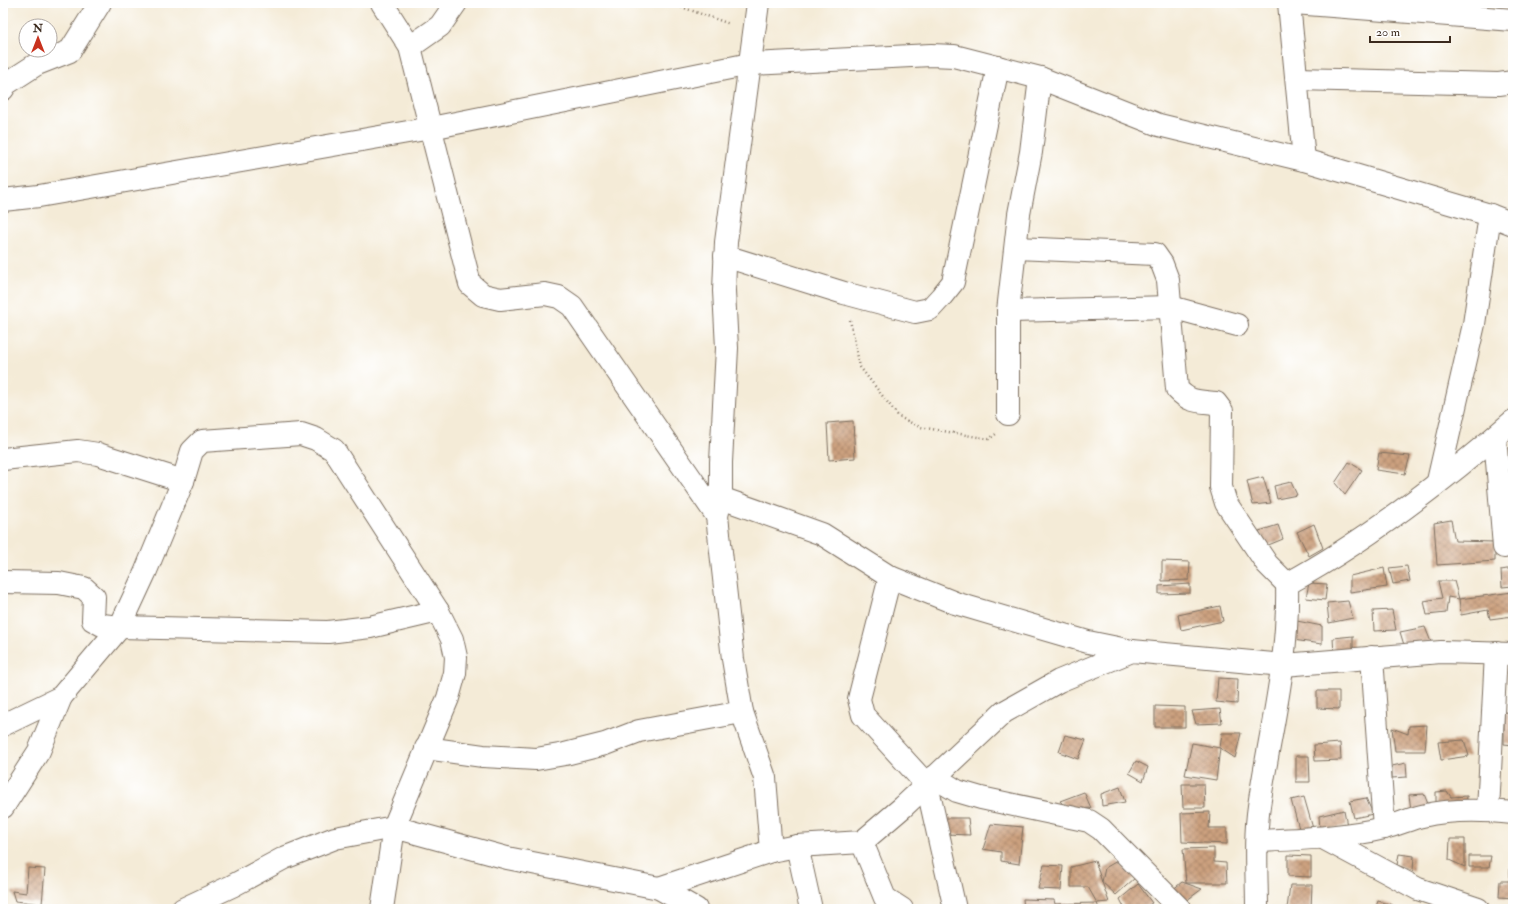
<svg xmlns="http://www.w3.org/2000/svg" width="1516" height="912" viewBox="0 0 1516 912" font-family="'IM FELL Double Pica',serif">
	<defs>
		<pattern id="building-cross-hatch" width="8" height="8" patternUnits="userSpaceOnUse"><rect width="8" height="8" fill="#cca17f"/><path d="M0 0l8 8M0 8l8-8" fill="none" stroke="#a78367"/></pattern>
	</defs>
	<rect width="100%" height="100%" fill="#fff"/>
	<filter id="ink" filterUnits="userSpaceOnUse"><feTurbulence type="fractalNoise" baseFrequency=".025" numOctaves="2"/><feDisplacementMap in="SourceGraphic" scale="8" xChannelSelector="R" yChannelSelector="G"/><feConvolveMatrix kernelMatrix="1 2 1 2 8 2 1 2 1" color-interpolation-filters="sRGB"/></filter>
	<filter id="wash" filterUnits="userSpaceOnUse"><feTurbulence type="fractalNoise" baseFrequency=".012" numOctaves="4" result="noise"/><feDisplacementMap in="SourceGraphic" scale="16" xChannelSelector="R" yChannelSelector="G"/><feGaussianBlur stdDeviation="0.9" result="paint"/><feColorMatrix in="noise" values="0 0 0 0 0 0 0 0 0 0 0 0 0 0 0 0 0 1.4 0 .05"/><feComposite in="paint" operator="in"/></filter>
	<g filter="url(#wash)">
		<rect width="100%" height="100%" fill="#f4ebd7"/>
		<g id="blocks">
			<g fill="url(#building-cross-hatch)">
				<path d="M853 421 855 458 829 460 827 423Z"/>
				<path d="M1379 453 1410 456 1405 474 1376 470Z"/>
				<path d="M1349 462 1362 470 1345 495 1335 483Z"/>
				<path d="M1263 477 1271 503 1253 505 1247 481Z"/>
				<path d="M1291 482 1297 495 1277 499 1274 486Z"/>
				<path d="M1451 520 1455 541 1495 542V561L1437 565 1434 523Z"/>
				<path d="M1314 524 1323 548 1309 556 1297 532Z"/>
				<path d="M1278 525 1283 539 1266 546 1259 531Z"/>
				<path d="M1162 561 1190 562 1189 580 1162 581Z"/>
				<path d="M1407 566 1410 581 1393 584 1389 568Z"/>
				<path d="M1384 568 1387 587 1350 592V576Z"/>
				<path d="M1513 568V586L1502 587 1501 570Z"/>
				<path d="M1438 581H1454L1459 599 1448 597 1446 613 1427 615 1424 601 1442 598Z"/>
				<path d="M1309 583 1327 584 1325 600 1306 598Z"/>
				<path d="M1190 584V593L1159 594V586Z"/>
				<path d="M1513 592V616L1490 619 1488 610 1461 615 1459 599Z"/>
				<path d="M1348 601 1353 618 1329 623 1327 603Z"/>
				<path d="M1220 606 1223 621 1181 630 1178 615Z"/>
				<path d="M1392 610 1396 630 1374 631 1373 611Z"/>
				<path d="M1297 621 1322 626V644L1293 640Z"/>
				<path d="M1425 627 1431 642 1404 645 1400 632Z"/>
				<path d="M1353 636V653L1334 655 1333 638Z"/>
				<path d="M1218 678 1238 679 1237 704 1216 702Z"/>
				<path d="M1317 691H1339V709L1317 708Z"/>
				<path d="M1155 706 1185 707V727H1155Z"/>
				<path d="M1220 709 1222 723 1196 724 1192 711Z"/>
				<path d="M1504 712 1513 713V745L1504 744Z"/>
				<path d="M1427 725 1425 751H1395L1392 728 1408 734 1409 726Z"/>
				<path d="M1222 733H1241L1235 758 1220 748Z"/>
				<path d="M1065 735 1086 740 1078 759 1059 752Z"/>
				<path d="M1464 740 1469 756 1441 760 1438 742Z"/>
				<path d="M1192 743 1220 748 1216 780 1185 775Z"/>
				<path d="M1340 743 1341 760 1315 761 1314 745Z"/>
				<path d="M1296 756H1309L1310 782H1296Z"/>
				<path d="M1136 761 1148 767 1143 781 1129 773Z"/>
				<path d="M1406 763 1407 777 1392 778V766Z"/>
				<path d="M1182 784H1204L1205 808H1183Z"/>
				<path d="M1120 787 1125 802 1102 806 1101 794Z"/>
				<path d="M1447 791 1451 797 1467 796 1466 807 1436 805V792Z"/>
				<path d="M1084 792 1091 808 1068 810 1060 801Z"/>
				<path d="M1424 794 1430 809 1411 810 1409 795Z"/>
				<path d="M1304 797 1314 832H1300L1291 800Z"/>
				<path d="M1366 798 1373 814 1354 818 1350 801Z"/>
				<path d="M1344 810 1347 826 1320 830 1319 816Z"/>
				<path d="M1210 812 1209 828H1227V844L1182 842 1181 813Z"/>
				<path d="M946 818H968L970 835 945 834Z"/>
				<path d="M991 824 1023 827 1019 864 1001 861V852L983 849Z"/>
				<path d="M1450 839H1465V867L1449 860Z"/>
				<path d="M1214 848V862L1226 863 1227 883H1186L1183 849Z"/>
				<path d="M1399 854 1414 856 1413 871 1397 865Z"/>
				<path d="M1288 855 1311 856V877L1288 876Z"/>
				<path d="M1469 856H1491L1489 867H1469Z"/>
				<path d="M1095 861 1102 882 1109 902 1097 903 1088 887H1071V867Z"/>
				<path d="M1117 861 1135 878 1116 895 1102 882 1105 868Z"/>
				<path d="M1044 865 1063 866 1061 890 1038 889Z"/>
				<path d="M28 868 45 869 42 904 15 901 12 891 26 893Z"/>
				<path d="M1510 869H1513V898L1499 897 1500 881H1510Z"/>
				<path d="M1182 882 1202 889 1183 903 1171 891Z"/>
				<path d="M1138 884 1152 903 1142 909H1125L1120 899Z"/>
				<path d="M1290 885H1312L1311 909H1287Z"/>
				<path d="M1023 899 1054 900 1055 904 1097 903 1099 909H1024Z"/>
				<path d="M1378 901 1393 905 1391 909H1375Z"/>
			</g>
		</g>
	</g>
	<g filter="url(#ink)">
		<use href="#blocks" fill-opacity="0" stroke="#7c6e5f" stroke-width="1"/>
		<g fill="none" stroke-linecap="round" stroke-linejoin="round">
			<g stroke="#7c6e5f" stroke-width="24">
				<g id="street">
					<path d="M382 3 410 47 470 284 483 295 500 299 545 294 559 297 572 306 717 516"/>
					<path d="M758 3 726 242 724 291 727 348 721 462V498L717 516 733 659 742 712 765 778 771 851"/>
					<path d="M1289 3 1304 160"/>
					<path d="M1294 3 1513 20"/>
					<path d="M410 47 440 26 456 3"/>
					<path d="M1297 79 1499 84 1513 82"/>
					<path d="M3 89 6 84 37 64 70 51 100 3"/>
					<path d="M3 200 39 196 431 128 750 64 931 55 954 56 1040 78 1159 125 1304 160 1490 215 1513 224"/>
					<path d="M1016 248 1155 254 1162 264 1168 280 1177 389C1190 403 1198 401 1216 403L1222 411 1221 487 1226 503 1267 564 1287 584"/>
					<path d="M725 256 844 293 915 312 930 309 941 297 953 282 998 67"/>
					<path d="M1008 311 1171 307 1237 325"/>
					<path d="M1008 414V311L1019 214 1031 152 1040 78"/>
					<path d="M1495 437 1504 547"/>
					<path d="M3 459 78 451 98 454 183 481"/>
					<path d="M1438 481 1474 324 1490 215"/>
					<path d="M721 498 822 534 890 577 955 603 1088 642 1132 651"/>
					<path d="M890 577 859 699 863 715 927 785 955 909"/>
					<path d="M3 582 59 583 84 588 94 597 93 620 102 625 120 627 328 632 370 627 438 611"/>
					<path d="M1372 657 1384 828"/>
					<path d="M3 725 61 697 120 627 145 573 183 481 192 451 202 441 301 434 316 439 334 450 438 611 452 639 456 657 455 673 448 698 394 827 382 909"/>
					<path d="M426 748 483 756 536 759 565 754 605 744 639 731 742 712"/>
					<path d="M934 777 957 791 981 798 1089 821 1101 829 1180 909"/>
					<path d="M3 807 39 751 61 697"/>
					<path d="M1488 811 1496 653"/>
					<path d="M1323 838 1418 889 1478 909"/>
					<path d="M1257 841C1299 839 1342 838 1384 828 1397 825 1409 819 1422 816 1451 809 1483 810 1513 813"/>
					<path d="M862 842 885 898 902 909"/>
					<path d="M797 846 811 909"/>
					<path d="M659 888 771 851 797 846 862 842 903 807 1004 712 1059 681 1132 651 1284 665 1441 652 1513 654"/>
					<path d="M183 909 232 886 284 858 335 838 394 827 507 858 659 888 696 909"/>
					<path d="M1257 909C1257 875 1254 840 1259 806 1270 730 1289 663 1287 584 1368 540 1444 481 1513 421"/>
				</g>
			</g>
			<g stroke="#7c6e5f" stroke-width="2.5" stroke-dasharray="1 3" stroke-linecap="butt">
				<path d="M670 3 730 24"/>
				<path d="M850 320 860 367 899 417 920 427 989 439 996 434"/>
			</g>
			<use href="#street" stroke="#fff" stroke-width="22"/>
		</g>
	</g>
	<rect width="1516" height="912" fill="none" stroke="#fff" stroke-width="16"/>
	<g transform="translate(38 38)"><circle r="19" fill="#ffffff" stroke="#b1aaa5"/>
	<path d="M0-3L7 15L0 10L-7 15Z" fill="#c8321e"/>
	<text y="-6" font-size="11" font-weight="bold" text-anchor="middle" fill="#3b2a1e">N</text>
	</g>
	<path d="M1370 36v6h80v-6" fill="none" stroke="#3b2a1e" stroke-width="2"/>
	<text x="1376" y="36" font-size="12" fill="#3b2a1e" stroke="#ffffff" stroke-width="3" paint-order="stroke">20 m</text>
</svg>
